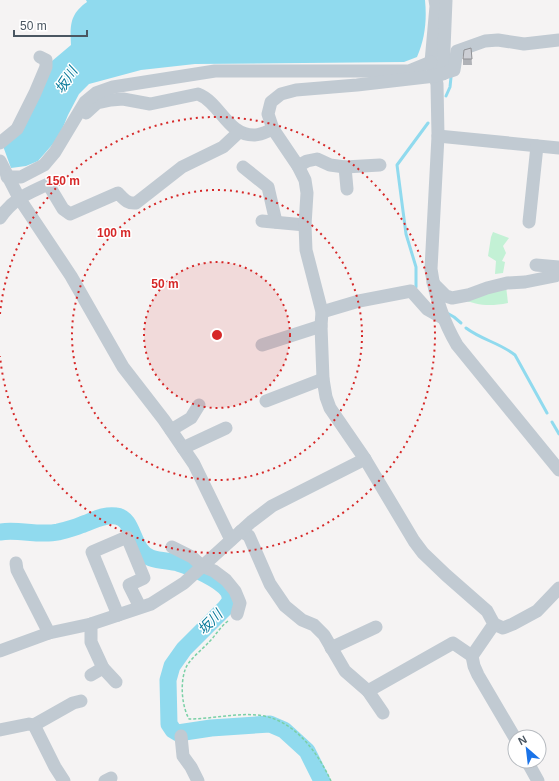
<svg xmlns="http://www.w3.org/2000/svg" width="559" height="781" viewBox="0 0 559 781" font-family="Helvetica,'Noto Sans JP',sans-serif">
	<rect width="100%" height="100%" fill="#f5f3f3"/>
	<g fill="#c3f1d5">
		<path d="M493 232 509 238 503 246 506 253 502 261 505 262 503 273 495 274 496 261 488 256 491 237Z"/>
		<path d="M506 286 508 303C488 307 478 305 460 299Z"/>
	</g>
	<path fill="#90daee" d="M86 0H425C427 20 425 39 417 57L404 62 195 64 141 70 89 84 79 94 68 115 59 137 38 161 26 166 11 168 3 146 52 61 71 45C70 25 70 14 87 2Z"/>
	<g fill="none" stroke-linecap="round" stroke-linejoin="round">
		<g stroke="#90daee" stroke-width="3">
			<path d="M446 96 450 87 451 77"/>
			<path d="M416 287V267L406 234 397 165 428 123"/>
			<path d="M447 313 454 317 461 323"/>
			<path d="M466 328C482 340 500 343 515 355L547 413"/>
			<path d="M552 422 559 434"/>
		</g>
		<path stroke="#90daee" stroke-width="17" d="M0 532C19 529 39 536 58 532 66 530 74 528 81 525 93 521 104 514 116 516 135 518 131 551 151 558 160 561 170 561 178 563 192 567 221 580 228 591 230 594 230 598 231 600L225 608 184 649 172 666 168 680 169 724 173 730 178 733 211 728 270 724 284 730 307 751 322 781"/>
		<path stroke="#7ad0a6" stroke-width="1.5" stroke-dasharray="3 2" stroke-linecap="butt" d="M228 621C220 627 216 635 209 642 202 650 188 660 185 670 180 685 182 706 189 719 212 719 234 713 257 715 293 718 317 751 331 781"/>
		<g stroke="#c1cad2" stroke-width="13">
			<path d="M435 0 436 6 431 62 437 84 438 136 431 269C435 297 443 321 457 345L559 470"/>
			<path d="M443 74 446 0"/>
			<path d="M86 113 97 103 111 100 123 99 150 104 198 94C221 103 227 136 255 135 261 135 268 131 273 129"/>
			<path d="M438 136 559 148"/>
			<path d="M0 143 17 129 35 93 46 67V60L40 57"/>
			<path d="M0 161 19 198 71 276 123 367 164 420 194 464 231 540"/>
			<path d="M298 166 307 161 317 159 330 165 345 167 380 165"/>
			<path d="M243 167 268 187 276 222"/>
			<path d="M345 167 347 189"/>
			<path d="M7 177H21L44 165 55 152 85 102 96 93 113 87 215 71H409L431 62"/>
			<path d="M0 218C14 198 27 194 48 184L63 209 70 214 118 193C124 199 127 204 136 203L182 167 223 147 239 132"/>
			<path d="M262 221 305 225"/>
			<path d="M529 222 537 146"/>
			<path d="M536 265 559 267"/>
			<path d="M433 283 446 296 452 298 468 295 487 288 507 283 525 282 555 276 559 273"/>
			<path d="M322 312 359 301 411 291 427 309 443 318"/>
			<path d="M262 345 321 326"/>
			<path d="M266 401 323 379"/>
			<path d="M171 430 191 418 199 405"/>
			<path d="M183 448 226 428"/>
			<path d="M241 531 249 536 270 584 285 606 302 620 314 625 324 635 345 671 368 691 453 643 472 656"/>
			<path d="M172 547 192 557 202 566 214 571 226 580 235 591 240 603 237 614"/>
			<path d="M16 563 17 570 49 633"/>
			<path d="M118 615 92 552 127 537 144 578 129 585 140 607"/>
			<path d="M91 624V642L103 668 116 682"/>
			<path d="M494 624 503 628 513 624 537 611 559 588"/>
			<path d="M331 648 376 627"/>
			<path d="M0 651 49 633 91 624 151 604 184 583 251 522 272 506 365 459"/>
			<path d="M91 675 103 668"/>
			<path d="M368 691 383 713"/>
			<path d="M34 725 73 703 81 701"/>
			<path d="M0 730 29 724 34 725 55 767 64 781"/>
			<path d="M181 736 183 756 191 767 198 781"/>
			<path d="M515 738 478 675 474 666 472 656 494 624 487 611 446 575 423 553 414 541 365 459 330 408 326 397 323 379 321 326 322 312 306 250 305 225 307 193 305 180 298 166 273 129 268 114 271 102 281 94 296 90 357 85 435 76 454 70 457 51 485 41 498 40 524 44 559 40"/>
			<path d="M527 761 538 781"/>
			<path d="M105 781 111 778"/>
		</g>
	</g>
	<path fill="#b0b2b7" d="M471 48 472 65H463V59Z"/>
	<path fill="#cdcfd5" stroke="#909195" d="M471 48 472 59H463L464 50Z"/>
	<circle cx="217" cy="335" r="73" fill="#d62828" fill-opacity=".12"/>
	<g fill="none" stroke="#d62828" stroke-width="2" stroke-dasharray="2 4">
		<circle cx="217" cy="335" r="73"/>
		<circle cx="217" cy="335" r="145"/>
		<path d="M0 314A218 218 0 1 1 0 356"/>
	</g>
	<g text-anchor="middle" stroke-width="3" stroke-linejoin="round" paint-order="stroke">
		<g font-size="14" font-style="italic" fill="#0c7c9b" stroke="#fff">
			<text transform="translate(66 80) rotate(-57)" y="5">坂川</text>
			<text transform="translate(210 622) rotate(-46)" y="5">坂川</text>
		</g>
	</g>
	<circle cx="217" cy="335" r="6" fill="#d62828" stroke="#fff" stroke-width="2"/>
	<g font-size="12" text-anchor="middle" font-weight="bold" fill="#d62828" stroke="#fff" stroke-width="3" stroke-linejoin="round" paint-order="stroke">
		<text x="63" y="185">150 m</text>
		<text x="114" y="237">100 m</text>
		<text x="165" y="288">50 m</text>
	</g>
	<g transform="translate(527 749) rotate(332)"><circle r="19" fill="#ffffff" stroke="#b7bbc0"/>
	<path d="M0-3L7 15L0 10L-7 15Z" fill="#1a73e8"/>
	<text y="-6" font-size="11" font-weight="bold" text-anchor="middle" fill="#4a5661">N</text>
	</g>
	<path d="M14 30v6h73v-6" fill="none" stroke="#4a5661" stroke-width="2"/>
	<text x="20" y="30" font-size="12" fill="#4a5661" stroke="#ffffff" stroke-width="3" paint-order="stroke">50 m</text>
</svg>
